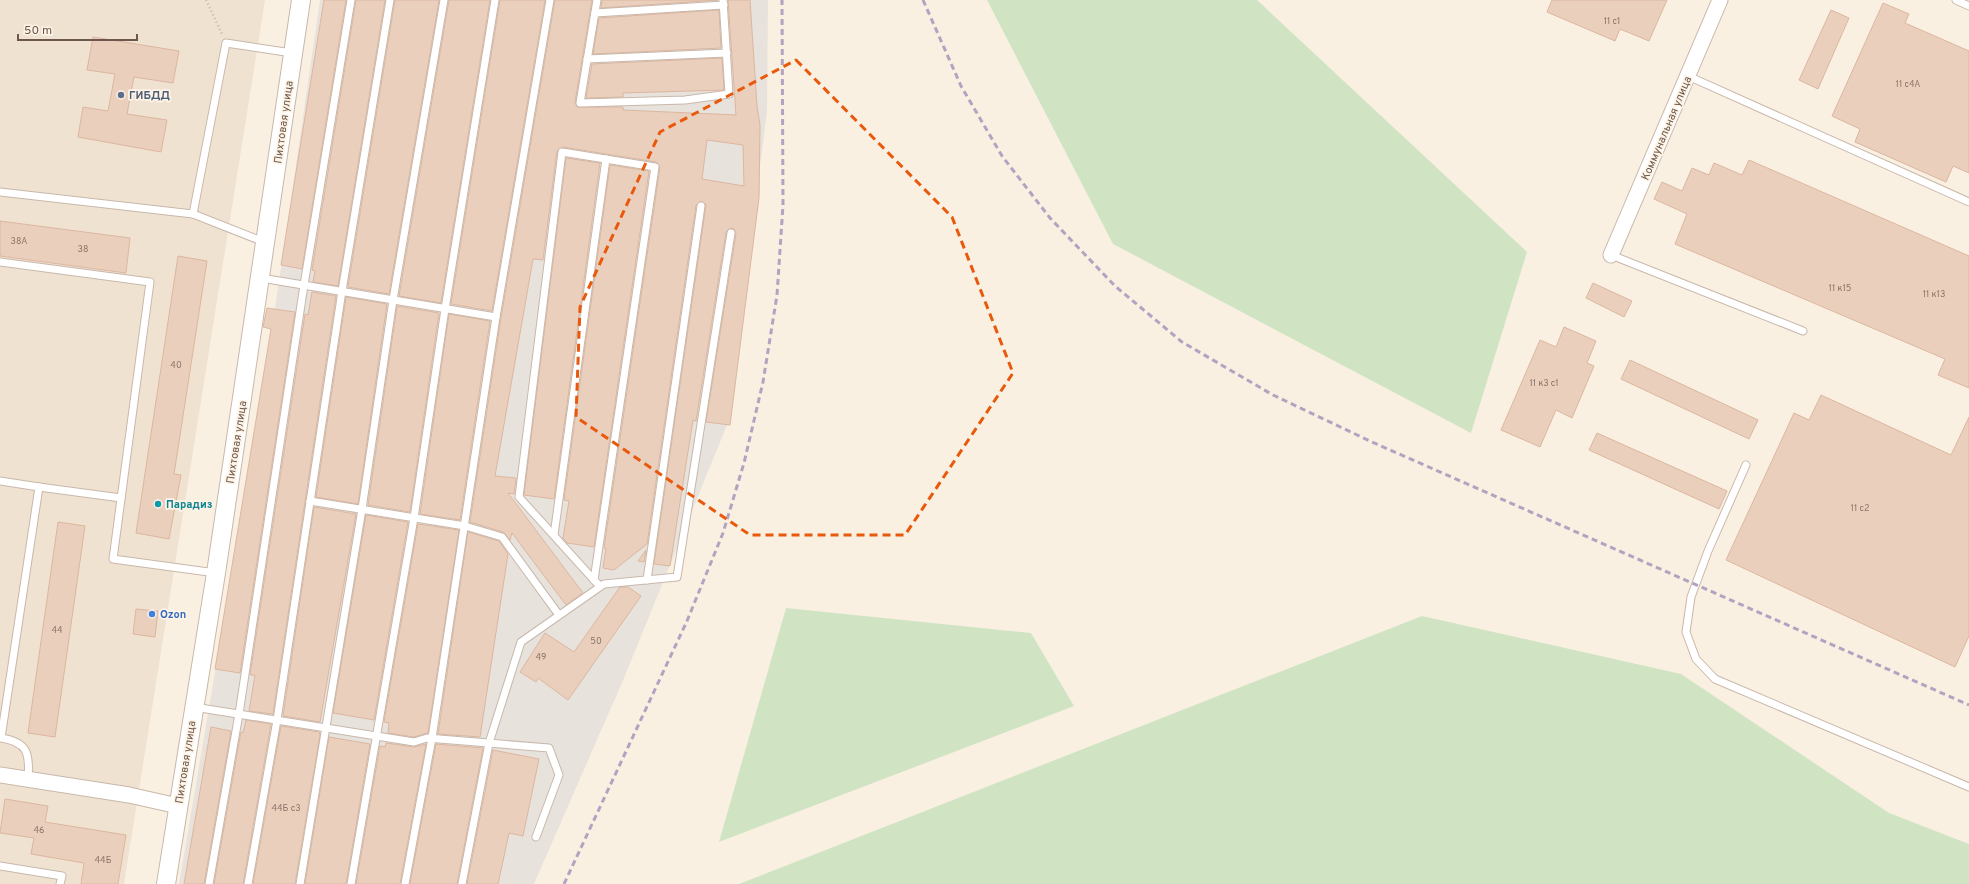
<svg xmlns="http://www.w3.org/2000/svg" width="1969" height="884" viewBox="0 0 1969 884" font-family="Overpass,sans-serif">
	<rect width="100%" height="100%" fill="#f9f0e2"/>
	<path fill="#f0e2d1" d="M0 0H265L124 884H0Z"/>
	<path fill="#e8e2dd" d="M320 0H768L767 111 727 425 624 678 534 884H179L264 385Z"/>
	<g fill="#d0e4c3">
		<path d="M987 0H1257L1527 252 1471 433 1113 244Z"/>
		<path d="M786 608 1031 633 1074 706 719 842Z"/>
		<path d="M1422 616 1681 674 1889 813 1969 844V884H739Z"/>
	</g>
	<g fill="#ebcfbd" stroke="#dcb69f" fill-rule="evenodd">
		<path d="M324 0H346L302 269 281 265Z"/>
		<path d="M356 0H385L338 286 313 282 315 271 312 270Z"/>
		<path d="M395 0H439L389 294 348 287Z"/>
		<path d="M449 0H490L441 303 399 296Z"/>
		<path d="M500 0H545L492 311 451 304Z"/>
		<path d="M555 0H592L575 102 577 107H623V110L736 115 728 0H750L757 106 760 125 759 198 730 425 706 422 736 234 734 229 731 228 726 232 696 421 693 420 670 566 654 564 706 205 701 201 696 205 647 544 614 570 603 568 606 548H604L660 167 656 162 563 147 557 151 543 260 533 259 495 476 516 478 514 494 508 493 583 593 566 605 512 533 510 540 503 532 470 522 501 318ZM707 140 743 145 744 186 702 179Z"/>
		<path d="M602 0H718L601 8Z"/>
		<path d="M1552 0H1667L1649 41 1620 29 1615 41 1547 12Z"/>
		<path d="M1883 3 1909 14 1905 23 1969 51V173L1953 166 1946 182 1855 142 1860 129 1832 116Z"/>
		<path d="M719 10 721 48 593 54 599 18Z"/>
		<path d="M1831 10 1849 18 1818 89 1799 80Z"/>
		<path d="M93 37 179 51 173 83 134 77 127 114 167 120 161 152 78 137 83 107 108 111 115 74 87 70Z"/>
		<path d="M722 58 724 90 623 93V97L586 98 592 64Z"/>
		<path d="M566 158 600 163 554 499 524 495Z"/>
		<path d="M1749 160 1969 256V388L1938 375 1945 359 1675 244 1687 214 1654 199 1662 182 1682 191 1692 168 1709 175 1714 163 1742 175Z"/>
		<path d="M610 165 649 171 594 547 567 543 563 538 569 501 564 500Z"/>
		<path d="M0 221 130 238 126 273 0 256Z"/>
		<path d="M178 256 207 261 174 474 181 475 169 539 136 533Z"/>
		<path d="M1593 283 1632 301 1624 317 1586 298Z"/>
		<path d="M312 292 336 296 273 714 249 711 255 675H250L305 314 308 315Z"/>
		<path d="M346 297 387 304 358 504 316 497Z"/>
		<path d="M397 306 439 313 410 512 368 505Z"/>
		<path d="M267 308 295 312 240 673 215 669 271 329 263 327Z"/>
		<path d="M449 314 490 321 460 520 420 514Z"/>
		<path d="M1564 327 1596 341 1587 363 1594 366 1572 418 1556 410 1540 447 1501 430 1540 340 1556 347Z"/>
		<path d="M1630 360 1758 420 1749 439 1621 379Z"/>
		<path d="M1821 395 1951 455 1969 417V636L1955 667 1726 560 1794 413 1809 420Z"/>
		<path d="M1597 433 1727 491 1719 509 1589 450Z"/>
		<path d="M314 507 356 514 320 722 283 716Z"/>
		<path d="M366 515 408 522 374 720 333 713Z"/>
		<path d="M58 522 85 526 55 737 28 733Z"/>
		<path d="M418 524 459 530 428 733 414 737 388 733 389 723 384 722Z"/>
		<path d="M468 532 499 541 508 554 480 737 438 734Z"/>
		<path d="M646 550 644 562 638 561Z"/>
		<path d="M620 587H628L641 596 568 700 538 678 536 682 520 672 545 633 574 652Z"/>
		<path d="M136 609 158 611 155 637 133 634Z"/>
		<path d="M246 720 271 724 243 884H214L241 732 243 733Z"/>
		<path d="M281 726 319 732 320 735 295 884H253Z"/>
		<path d="M211 727 231 731 204 884H184Z"/>
		<path d="M329 737 370 744 346 884H305Z"/>
		<path d="M386 743 414 747 426 744 400 884H356L380 746 385 747Z"/>
		<path d="M436 744 483 748 457 884H410Z"/>
		<path d="M493 750 539 759 523 836 509 833 498 884H467Z"/>
		<path d="M5 799 48 806 45 822 126 835 118 884H81L84 863 31 854 34 838 0 833Z"/>
	</g>
	<g fill="none" stroke-linecap="round" stroke-linejoin="round">
		<g stroke="#c8b8ab" stroke-width="9">
			<g id="service">
				<path d="M597 0 580 103 685 100 729 94 723 0"/>
				<path d="M1956 0 1969 6"/>
				<path d="M595 13 724 5"/>
				<path d="M587 59 727 53"/>
				<path d="M1688 76 1969 202"/>
				<path d="M0 192 193 214 264 242"/>
				<path d="M193 214 226 43 292 53"/>
				<path d="M1611 255 1803 331"/>
				<path d="M0 262 150 282 113 559 216 573"/>
				<path d="M261 278 496 317"/>
				<path d="M1746 465 1708 551 1691 597 1686 632 1696 659 1715 679 1969 787"/>
				<path d="M0 481 39 487"/>
				<path d="M310 501 465 526 502 537 559 615"/>
				<path d="M554 535 606 159"/>
				<path d="M594 580 655 167 562 152 519 497 594 580 600 586"/>
				<path d="M647 580 701 206"/>
				<path d="M194 707 414 742 427 738 549 748 559 775 536 837"/>
				<path d="M28 779C30 754 28 742 1 738L39 487 121 498"/>
				<path d="M0 866 62 876 60 884"/>
				<path d="M209 884 239 714 304 285 351 0"/>
				<path d="M248 884 277 720 342 291 390 0"/>
				<path d="M300 884 362 509 393 300 444 0"/>
				<path d="M351 884 414 518 445 309 495 0"/>
				<path d="M405 884 432 738 496 317 550 0"/>
				<path d="M462 884 489 743 521 642 604 584 677 577 731 233"/>
			</g>
		</g>
		<g stroke="#c8b8ab" stroke-width="17">
			<g id="minor">
				<path d="M1611 255 1720 0"/>
				<path d="M0 775 129 795 178 806"/>
			</g>
		</g>
		<g stroke="#c8b8ab" stroke-width="20">
			<path id="tertiary" d="M166 884 216 573 301 0"/>
		</g>
		<path stroke="#cfb3a1" stroke-width="2.5" stroke-dasharray="1 3" stroke-linecap="butt" d="M206 0 222 34"/>
		<use href="#service" stroke="#fff" stroke-width="7"/>
		<use href="#minor" stroke="#fff" stroke-width="15"/>
		<use href="#tertiary" stroke="#fff" stroke-width="18"/>
		<g stroke="#b3a3c0" stroke-width="3" stroke-dasharray="6 4" stroke-linecap="butt">
			<path d="M923 0 961 86 1002 156 1050 218 1115 286 1182 342 1273 395 1372 442 1969 705"/>
			<path d="M564 884 687 621 723 533 744 463 763 382 777 295 783 205 782 0"/>
		</g>
	</g>
	<path fill="none" stroke="#e8590c" stroke-width="3" stroke-dasharray="8 5" stroke-linejoin="round" d="M796 60 952 217 1013 373 905 535H750L576 417 580 307 660 132Z"/>
	<circle fill="#5c6f8a" stroke="#fdf4e7" stroke-width="1.5" cx="121" cy="95" r="4"/>
	<circle fill="#0f9aa8" stroke="#fdf4e7" stroke-width="1.5" cx="158" cy="504" r="4"/>
	<circle fill="#3f7fe0" stroke="#fdf4e7" stroke-width="1.5" cx="152" cy="614" r="4"/>
	<g text-anchor="middle" stroke-width="3.5" stroke-linejoin="round" paint-order="stroke">
		<g font-size="9" fill="#8c7568">
			<text x="1612" y="24">11 с1</text>
			<text x="1908" y="87">11 с4А</text>
			<text x="19" y="244">38А</text>
			<text x="83" y="252">38</text>
			<text x="1840" y="291">11 к15</text>
			<text x="1934" y="297">11 к13</text>
			<text x="176" y="368">40</text>
			<text x="1544" y="386">11 к3 с1</text>
			<text x="1860" y="511">11 с2</text>
			<text x="57" y="633">44</text>
			<text x="596" y="644">50</text>
			<text x="541" y="660">49</text>
			<text x="286" y="811">44Б с3</text>
			<text x="39" y="833">46</text>
			<text x="103" y="863">44Б</text>
		</g>
		<g font-size="11" font-weight="bold" fill="#4e5e75" stroke="#fdf4e7" text-anchor="start">
			<text x="129" y="99">ГИБДД</text>
		</g>
		<g font-size="11" fill="#6d574c" stroke="#fdf4e7">
			<text transform="translate(283 122) rotate(-82)" y="4">Пихтовая улица</text>
			<text transform="translate(1666 128) rotate(-67)" y="4">Коммунальная улица</text>
			<text transform="translate(236 442) rotate(-81)" y="4">Пихтовая улица</text>
			<text transform="translate(185 762) rotate(-81)" y="4">Пихтовая улица</text>
		</g>
		<g font-size="11" font-weight="bold" fill="#0d838f" stroke="#fdf4e7" text-anchor="start">
			<text x="166" y="508">Парадиз</text>
		</g>
		<g font-size="11" font-weight="bold" fill="#366cbe" stroke="#fdf4e7" text-anchor="start">
			<text x="160" y="618">Ozon</text>
		</g>
	</g>
	<path d="M18 34v6h119v-6" fill="none" stroke="#6d574c" stroke-width="2"/>
	<text x="24" y="34" font-size="12" fill="#6d574c" stroke="#fdf4e7" stroke-width="3" paint-order="stroke">50 m</text>
</svg>
